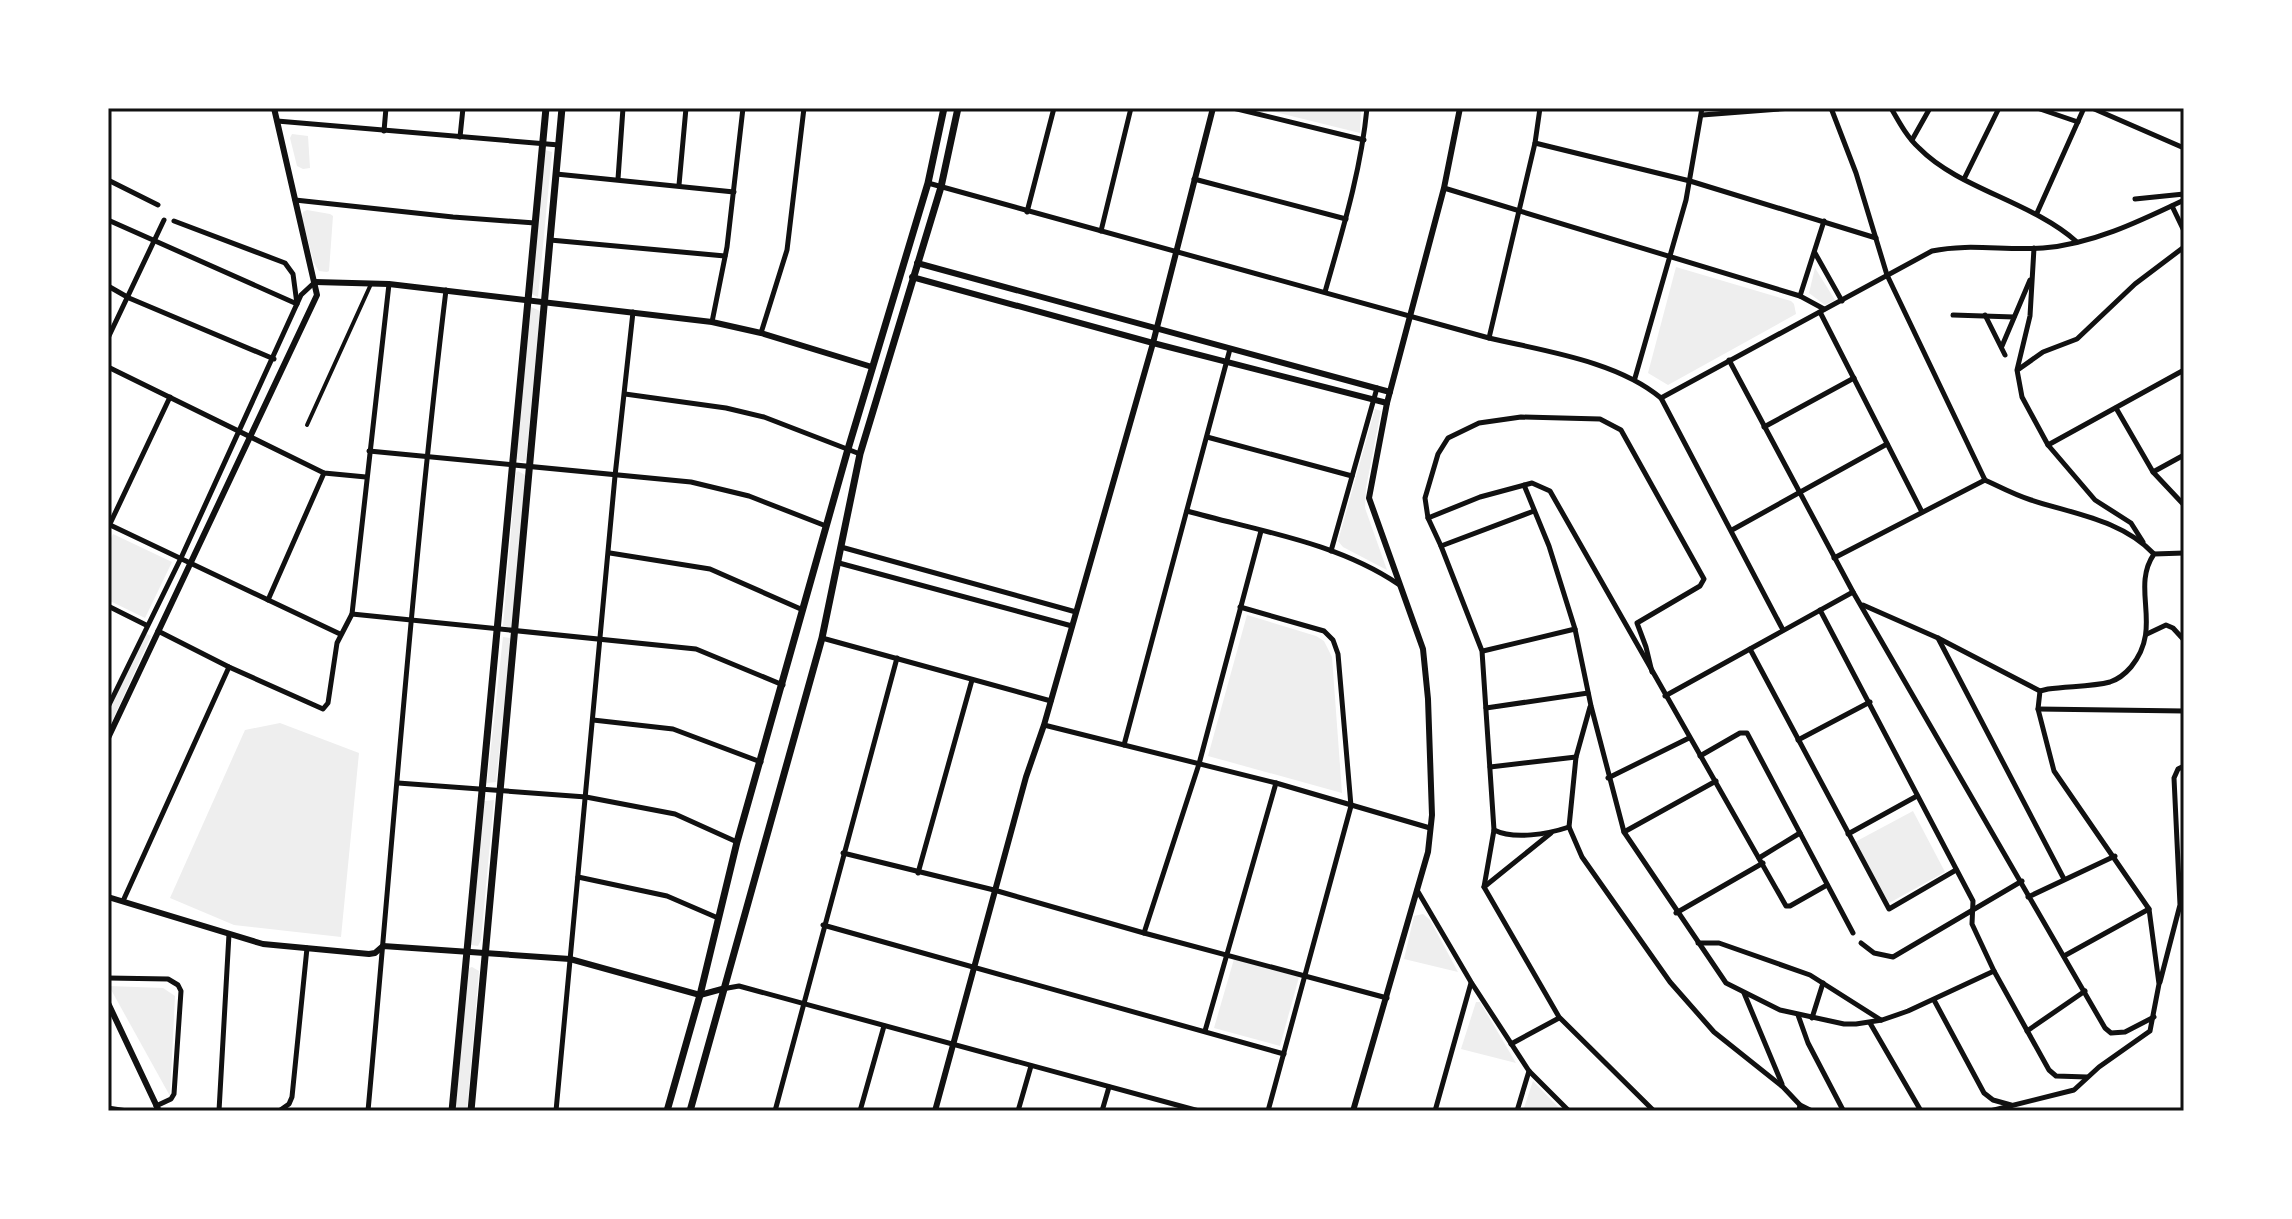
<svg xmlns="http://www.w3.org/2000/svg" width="2292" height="1219" viewBox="0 0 2292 1219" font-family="Arial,sans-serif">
	<rect width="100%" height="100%" fill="#fff"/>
	<g fill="#eee">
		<path d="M1259 108H1361L1360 133Z"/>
		<path d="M292 134 308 136 310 168 303 169 297 166 290 138Z"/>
		<path d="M545 150 552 152 538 297 531 294Z"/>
		<path d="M307 210 330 214 333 216 329 271 327 272 319 271 314 263 302 218 303 212Z"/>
		<path d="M1676 267 1791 301 1794 304 1796 314 1668 385 1648 373Z"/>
		<path d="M1815 268 1835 300 1825 305 1809 293Z"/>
		<path d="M531 307 540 311 526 460 523 462 516 459Z"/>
		<path d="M1375 409 1381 411 1366 488 1365 508 1387 570 1343 547 1338 541Z"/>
		<path d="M518 471 525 475 513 623 512 628 503 626 516 473Z"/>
		<path d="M113 534 172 562 145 618 108 600V545Z"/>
		<path d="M1247 615 1316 636 1324 641 1332 657 1342 793 1208 756Z"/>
		<path d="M145 633 151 636 108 730V713Z"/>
		<path d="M503 637 510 638 511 640 496 782 487 783Z"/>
		<path d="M280 723 359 753 341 937 234 925 170 898 245 730Z"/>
		<path d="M494 800 481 940 478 946 471 945 484 801Z"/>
		<path d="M1913 811 1945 872 1889 903 1855 842Z"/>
		<path d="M1423 914 1430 920 1458 972 1404 959 1414 916Z"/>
		<path d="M1234 959 1299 977 1280 1046 1214 1028Z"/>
		<path d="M472 967 479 971 467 1111H455L469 968Z"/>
		<path d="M109 986 163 988 175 996 170 1096Z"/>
		<path d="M1476 1002H1480L1516 1063 1461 1049Z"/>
		<path d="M1533 1081 1562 1111H1523Z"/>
	</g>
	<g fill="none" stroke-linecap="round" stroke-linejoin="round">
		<path stroke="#111" stroke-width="4" d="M307 425 371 284"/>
		<g stroke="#111" stroke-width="5">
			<path d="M1233 108 1364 140"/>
			<path d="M1831 108 1856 173 1887 275 1985 480"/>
			<path d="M1891 108C1899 122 1907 137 1919 148 1959 189 2031 201 2077 242"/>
			<path d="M2037 108 2078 122"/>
			<path d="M2092 108 2184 148"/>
			<path d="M1702 115 1792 108"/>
			<path d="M277 121 559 145"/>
			<path d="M384 131 386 108"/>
			<path d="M460 137 463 108"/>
			<path d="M1912 140 1930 108"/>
			<path d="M1535 143 1690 181 1876 238"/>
			<path d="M556 174 734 192"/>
			<path d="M618 179 623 108"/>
			<path d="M1194 179 1346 219"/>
			<path d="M1964 179 1999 108"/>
			<path d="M108 180 158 205"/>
			<path d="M928 183 1489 338C1544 351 1617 361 1661 398L1783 630"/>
			<path d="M679 185 686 108"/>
			<path d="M1444 188 1800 296 1824 309"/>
			<path d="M2135 199 2184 194"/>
			<path d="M295 200 453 217 535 223"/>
			<path d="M2172 206 2184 231"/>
			<path d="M1027 212 1054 108"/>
			<path d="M2037 213 2084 108"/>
			<path d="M108 220 297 304 293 274 285 263 174 221"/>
			<path d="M1101 231 1131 108"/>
			<path d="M550 240 725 256"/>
			<path d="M2034 248 2030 316 2017 370 2022 397 2048 445 2095 500 2131 523 2143 542"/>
			<path d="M1815 253 1842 301"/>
			<path d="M108 286 129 298 274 359"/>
			<path d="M1325 292C1342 232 1361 171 1367 108"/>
			<path d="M1800 296 1824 221"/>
			<path d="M1820 312 1922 512"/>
			<path d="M1953 315 2014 317"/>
			<path d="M1985 315 2005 355"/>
			<path d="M712 322 727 247 743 108"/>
			<path d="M761 333 787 250 804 108"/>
			<path d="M108 338 164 220"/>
			<path d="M1489 338 1535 143 1540 108"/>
			<path d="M2002 346 2030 280"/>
			<path d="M1729 360 1853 592 2105 1028 2111 1033 2125 1032 2154 1017"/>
			<path d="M108 367 324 473 366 477"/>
			<path d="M2019 369 2043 352 2077 339 2135 284 2184 247"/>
			<path d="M1635 378 1686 200 1702 108"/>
			<path d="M625 394 726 408 764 417 860 454"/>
			<path d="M1661 398 1932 251C1969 243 2006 251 2043 248 2093 244 2140 221 2184 200"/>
			<path d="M2116 408 2153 472 2184 505"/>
			<path d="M1764 427 1854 378"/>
			<path d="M1207 437 1352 476"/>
			<path d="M2048 445 2184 370"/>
			<path d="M369 451 691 482 749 496 826 526"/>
			<path d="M2153 472 2184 455"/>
			<path d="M1985 480C2000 487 2015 495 2031 500 2074 514 2122 520 2154 554"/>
			<path d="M1524 485 1549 546 1575 629 1591 706 1624 832 1726 983 1780 1010 1844 1024H1856L1882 1020 1908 1011 1994 971"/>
			<path d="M1187 511C1258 531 1336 542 1398 584"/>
			<path d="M1428 518 1480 497 1532 483 1550 491 1786 906H1790L1827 885"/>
			<path d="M108 524 340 634"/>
			<path d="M108 528 170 397"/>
			<path d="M1732 530 1887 444"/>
			<path d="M1441 546 1534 511"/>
			<path d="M841 547 1076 612"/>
			<path d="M1331 551 1377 388"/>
			<path d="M610 553 710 569 803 610"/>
			<path d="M1834 558 1985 480"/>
			<path d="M839 563 1072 626"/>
			<path d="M268 600 324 473"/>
			<path d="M1863 605 1938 638 2040 691"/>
			<path d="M108 606 146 625"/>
			<path d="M1240 607 1324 631 1333 640 1338 654 1351 806 1268 1111"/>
			<path d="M1820 610 1973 901 1972 924 1994 971 2049 1070 2056 1076 2087 1077"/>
			<path d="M352 614 696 649 783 685"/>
			<path d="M158 631 229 667 323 709 328 703 337 643 352 614 389 284"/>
			<path d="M2147 634 2166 625 2173 628 2184 640"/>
			<path d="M822 638 1051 701"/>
			<path d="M1938 638 2064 879"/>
			<path d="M1750 649 1889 909 1956 870"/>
			<path d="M1483 651 1575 629"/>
			<path d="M1652 672 1646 647 1637 623 1700 586 1704 579 1621 430 1600 419 1521 417 1479 423 1448 438 1438 454 1425 498 1428 518 1441 546 1482 651 1494 830 1484 887 1559 1017 1654 1111"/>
			<path d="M1665 696 1853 592"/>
			<path d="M108 707 181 558 301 295 315 282"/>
			<path d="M1590 707 1576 757 1569 827 1582 857 1670 982 1714 1032 1783 1087 1800 1105 1799 1111"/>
			<path d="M1486 708 1588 693"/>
			<path d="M2038 709 2184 711"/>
			<path d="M593 720 673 729 761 762"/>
			<path d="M1044 725 1276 783 1430 828"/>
			<path d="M1798 740 1870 702"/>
			<path d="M1124 745 1230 349"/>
			<path d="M1700 756 1740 733H1747L1853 933"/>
			<path d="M1490 767 1576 757"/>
			<path d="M1608 778 1689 738"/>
			<path d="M398 783 586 797 675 814 737 842"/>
			<path d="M1494 830C1514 840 1548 834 1569 827"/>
			<path d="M1624 832 1716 781"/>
			<path d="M1848 834 1917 796"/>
			<path d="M843 853 994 890 1144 933 1387 998"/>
			<path d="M1759 858 1800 833"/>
			<path d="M918 873 972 680"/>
			<path d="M578 877 667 896 718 918"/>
			<path d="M1484 887 1551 833"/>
			<path d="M1417 890 1471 982 1529 1071 1569 1111"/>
			<path d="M2028 897 2115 856"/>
			<path d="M123 901 229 667"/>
			<path d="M1676 913 1763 863"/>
			<path d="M823 925 1284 1054"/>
			<path d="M1144 933 1199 764 1261 531"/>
			<path d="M1698 943H1719L1810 975 1881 1020"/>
			<path d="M1861 943 1874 953 1893 957 2022 881"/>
			<path d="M2064 956 2149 909"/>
			<path d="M108 978 168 979 178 985 181 991 174 1094 171 1099 156 1106"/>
			<path d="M2160 982 2180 905 2174 778 2178 769 2184 766"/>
			<path d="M722 989 739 986 1199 1111"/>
			<path d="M1744 993 1782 1084"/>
			<path d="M1934 1000 1984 1093 1993 1100 2011 1105"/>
			<path d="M1798 1015 1808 1043 1843 1110"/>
			<path d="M1812 1018 1823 983"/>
			<path d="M1870 1023 1921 1111"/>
			<path d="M1205 1031 1276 783"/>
			<path d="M2027 1031 2085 991"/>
			<path d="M1511 1044 1559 1018"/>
			<path d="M1800 1105 1812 1111"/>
			<path d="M108 1108 127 1111"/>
			<path d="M219 1111 229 934"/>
			<path d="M279 1111 289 1104 292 1097 307 948"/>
			<path d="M368 1111C393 837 413 563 446 290"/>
			<path d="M556 1111 615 476 633 312"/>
			<path d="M775 1111 897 658"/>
			<path d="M860 1111 884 1026"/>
			<path d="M1018 1111 1031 1066"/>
			<path d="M1102 1111 1109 1087"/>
			<path d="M1435 1111 1471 983"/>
			<path d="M1517 1111 1529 1071"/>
			<path d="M1990 1111 2074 1090 2099 1067 2150 1031 2159 984 2149 909 2054 771 2038 709 2040 691 2048 689C2068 686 2091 687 2110 682 2119 679 2125 674 2131 667 2164 627 2130 589 2154 554L2184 553"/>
		</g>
		<g stroke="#111" stroke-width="6">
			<path d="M917 263 1390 392"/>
			<path d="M912 277 1153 343 1387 403"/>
			<path d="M315 282 389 284 712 322 761 333 872 367"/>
			<path d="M108 738 317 295 274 108"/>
			<path d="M108 897 263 944 369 954 375 953 383 946 570 959 700 995 722 989"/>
			<path d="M108 1003 159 1111"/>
			<path d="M935 1111 1026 777 1044 725 1153 343 1213 108"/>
			<path d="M1353 1111 1428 852 1432 815 1428 699 1423 649 1369 498 1387 403 1444 188 1460 108"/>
		</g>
		<g stroke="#111" stroke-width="7">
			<path d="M452 1111 546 108"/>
			<path d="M471 1111 562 108"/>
			<path d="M667 1111 700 995 737 842 848 449 928 183 944 108"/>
			<path d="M690 1111 822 638 860 454 941 187 958 108"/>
		</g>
	</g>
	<rect width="2292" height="1219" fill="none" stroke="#ffffff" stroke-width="220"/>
	<rect x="110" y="110" width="2072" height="999" fill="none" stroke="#111" stroke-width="3"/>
</svg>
